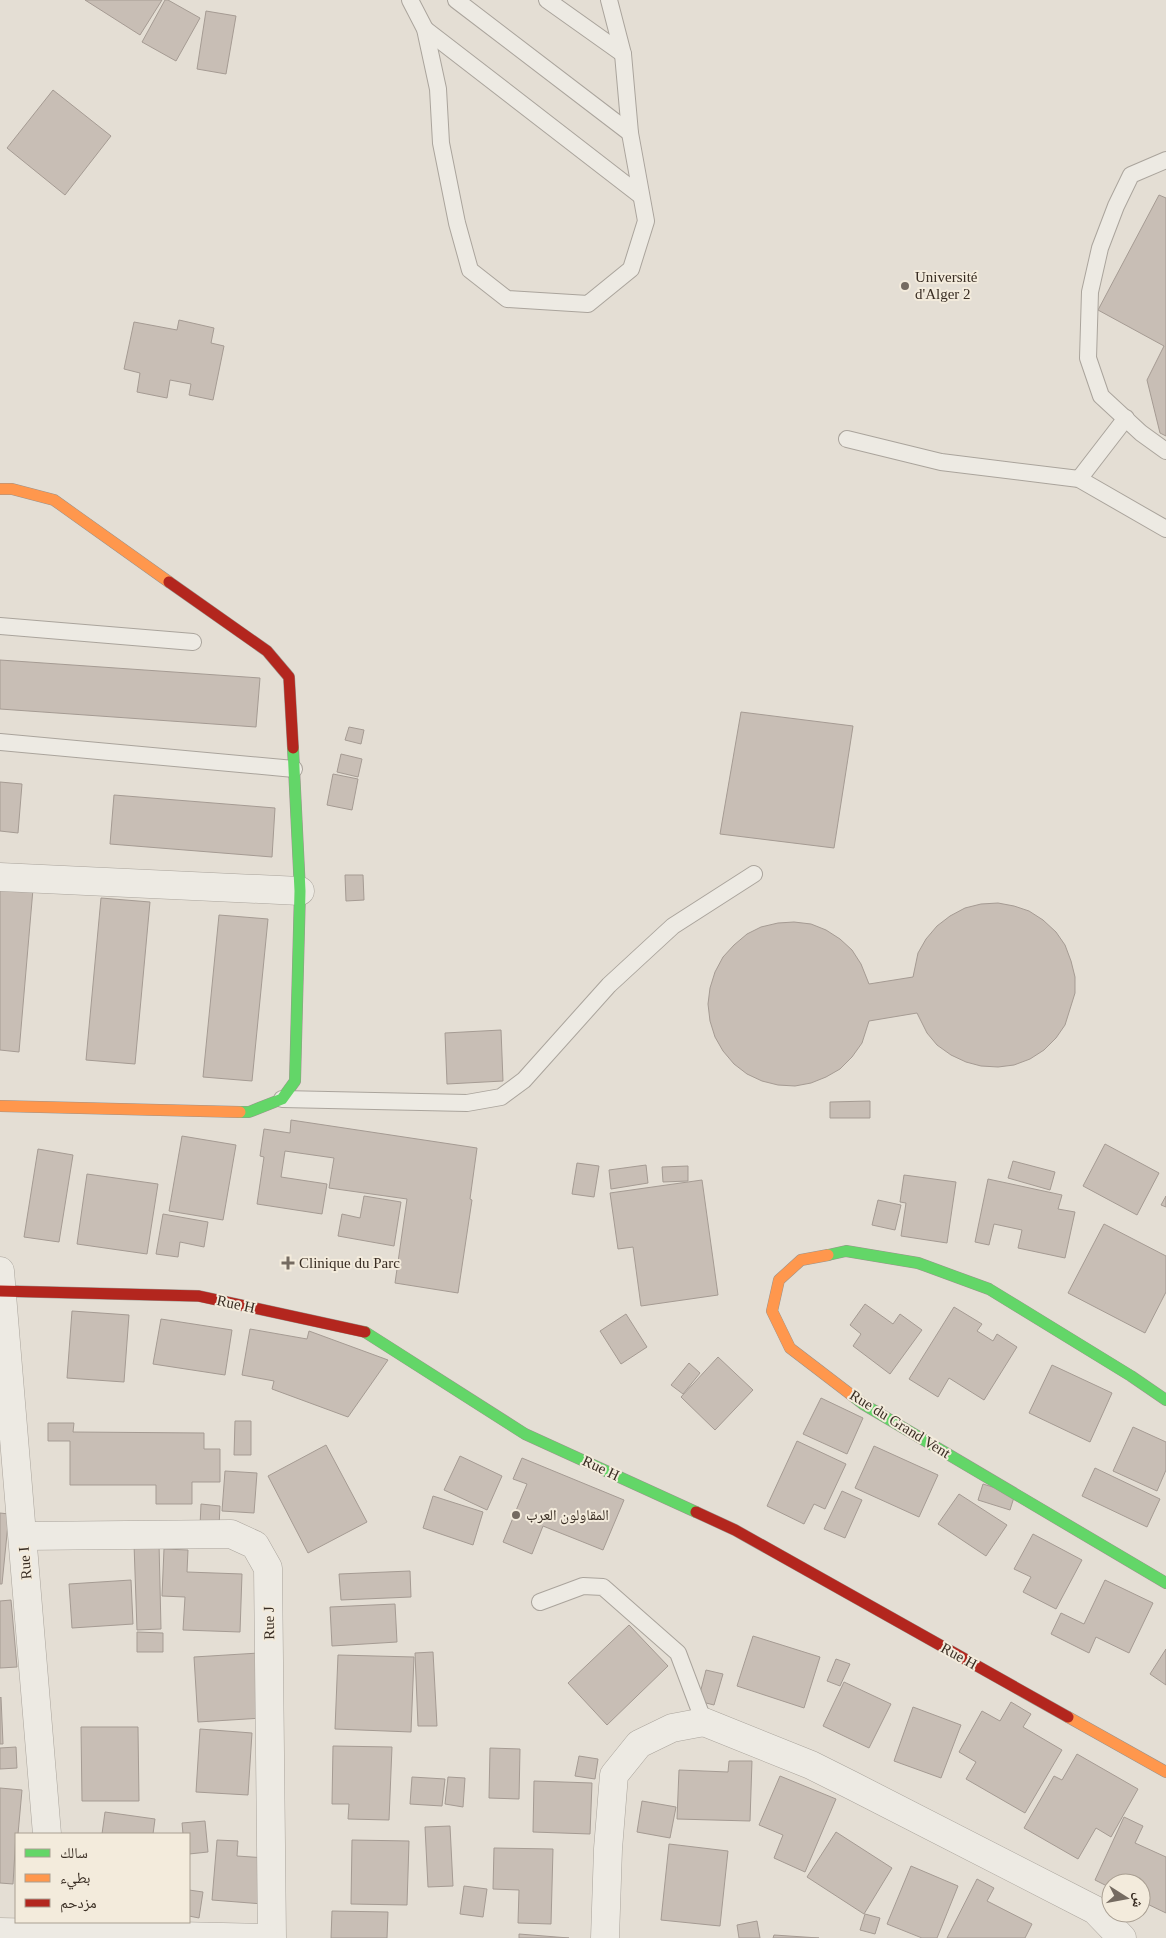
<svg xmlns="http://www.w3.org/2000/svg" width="1166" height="1938" viewBox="0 0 1166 1938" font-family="'Times New Roman','Noto Naskh Arabic',serif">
	<rect width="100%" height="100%" fill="#e4ded4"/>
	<g fill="#c8beb5" stroke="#a59b93">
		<path d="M85 0H162L140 35Z"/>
		<path d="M165 0H168L200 18 176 61 142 42Z"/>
		<path d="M206 11 236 16 226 74 197 69Z"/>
		<path d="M53 90 111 136 65 195 7 148Z"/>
		<path d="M1159 195 1166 198V436L1160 433 1147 380 1164 346 1098 310Z"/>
		<path d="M179 320 214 328 211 343 224 346 213 400 189 395 191 384 170 380 167 398 137 392 140 373 124 369 134 322 177 330Z"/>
		<path d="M0 660 260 678 256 727 0 709Z"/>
		<path d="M741 712 853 726 834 848 720 834Z"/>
		<path d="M349 727 364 730 361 744 345 740Z"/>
		<path d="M341 754 362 759 358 777 337 772Z"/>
		<path d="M333 774 358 779 352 810 327 805Z"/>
		<path d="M0 782 22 784 18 833 0 831Z"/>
		<path d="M114 795 275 808 272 857 110 844Z"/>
		<path d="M345 875H363L364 900 346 901Z"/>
		<path d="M0 887 33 889 19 1052 0 1050Z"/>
		<path d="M101 898 150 902 135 1064 86 1060Z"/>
		<path d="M998 903 1014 906 1029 911 1043 920 1056 932 1065 945 1071 961 1075 977V993L1065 1025 1056 1038 1044 1050 1030 1059 1014 1065 998 1067 981 1066 966 1062 951 1055 937 1045 927 1033 917 1013 869 1021 862 1043 852 1057 840 1069 826 1077 811 1083 795 1086 778 1085 762 1081 747 1074 734 1064 723 1051 715 1037 710 1021 708 1004 710 988 715 972 723 957 734 945 747 934 761 927 778 923 794 922 811 924 826 930 840 939 852 950 861 964 869 984 913 977 918 953 926 939 937 926 950 916 965 908 981 904Z"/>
		<path d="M219 915 268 919 252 1081 203 1077Z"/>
		<path d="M501 1030 503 1081 447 1084 445 1033Z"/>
		<path d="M870 1101V1118H830V1102Z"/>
		<path d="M291 1120 477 1148 470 1199 472 1200 458 1293 395 1283 407 1199 329 1188 334 1158 285 1151 281 1177 327 1184 322 1214 257 1204 264 1157 260 1156 264 1129 290 1133Z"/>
		<path d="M182 1136 236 1145 223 1220 169 1211Z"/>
		<path d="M1105 1144 1159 1173 1137 1215 1083 1186Z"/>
		<path d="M38 1149 73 1155 59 1242 24 1237Z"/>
		<path d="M1013 1161 1055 1172 1050 1190 1008 1178Z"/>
		<path d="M577 1163 599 1166 594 1197 572 1194Z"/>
		<path d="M646 1165 648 1183 611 1189 609 1170Z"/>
		<path d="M688 1166V1181L663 1182 662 1167Z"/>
		<path d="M87 1174 158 1184 147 1254 77 1244Z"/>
		<path d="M904 1175 956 1182 947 1243 901 1236 906 1203 900 1202Z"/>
		<path d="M988 1179 1062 1195 1058 1209 1075 1212 1065 1258 1018 1248 1022 1230 994 1224 989 1245 975 1242Z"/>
		<path d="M702 1180 718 1295 641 1306 633 1247 618 1249 610 1193Z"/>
		<path d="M364 1196 401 1202 394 1246 338 1236 342 1214 360 1218Z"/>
		<path d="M1166 1196V1207L1161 1205Z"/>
		<path d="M878 1200 901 1205 895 1230 872 1225Z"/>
		<path d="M163 1214 208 1222 204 1247 180 1242 178 1257 156 1254Z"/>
		<path d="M1104 1224 1166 1256V1292L1145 1333 1068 1293Z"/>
		<path d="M865 1304 893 1324 900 1314 922 1330 890 1374 853 1346 861 1334 850 1325Z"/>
		<path d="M954 1307 982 1324 977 1331 993 1341 997 1334 1017 1347 984 1400 949 1378 938 1397 909 1379Z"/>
		<path d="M72 1311 129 1315 124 1382 67 1378Z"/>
		<path d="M626 1314 647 1347 621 1364 600 1331Z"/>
		<path d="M161 1319 232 1330 225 1375 153 1364Z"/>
		<path d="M250 1329 307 1339 309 1331 388 1360 348 1417 272 1389 274 1381 242 1375Z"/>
		<path d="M718 1357 753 1390 715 1430 681 1397Z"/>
		<path d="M689 1363 700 1373 683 1394 671 1385Z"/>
		<path d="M1052 1365 1112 1393 1090 1442 1029 1413Z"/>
		<path d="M821 1398 863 1418 847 1454 803 1434Z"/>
		<path d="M235 1421H251V1455H234Z"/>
		<path d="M48 1423H74L73 1432 204 1433V1449H220V1482H192V1504H156V1485H70V1441H48Z"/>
		<path d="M1133 1427 1166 1442V1470L1157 1491 1113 1471Z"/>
		<path d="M797 1441 846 1464 825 1509 814 1504 804 1524 767 1506Z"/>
		<path d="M326 1445 367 1522 308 1553 268 1476Z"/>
		<path d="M874 1446 938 1475 919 1517 855 1488Z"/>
		<path d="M460 1456 502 1476 487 1510 444 1490Z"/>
		<path d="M522 1458 624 1500 603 1550 543 1526 532 1554 503 1542 527 1484 513 1479Z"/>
		<path d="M1095 1468 1160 1499 1147 1527 1082 1496Z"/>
		<path d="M225 1471 257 1473 254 1513 222 1511Z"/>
		<path d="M983 1484 1015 1494 1010 1510 978 1500Z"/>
		<path d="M842 1491 862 1500 845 1538 824 1529Z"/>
		<path d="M959 1494 1007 1525 986 1556 938 1524Z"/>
		<path d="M433 1496 483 1512 473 1545 423 1528Z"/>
		<path d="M201 1504 220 1506 219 1527 200 1526Z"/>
		<path d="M0 1513 9 1514 2 1584H0Z"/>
		<path d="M1033 1534 1082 1560 1056 1609 1023 1592 1031 1577 1014 1569Z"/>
		<path d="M159 1543 161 1629 137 1630 134 1544Z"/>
		<path d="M164 1549 188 1550 187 1572 242 1574 240 1632 183 1630 185 1597 162 1596Z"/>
		<path d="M410 1571 411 1597 341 1600 339 1574Z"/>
		<path d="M131 1580 133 1624 72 1628 69 1584Z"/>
		<path d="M1105 1580 1153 1603 1129 1653 1096 1637 1089 1653 1051 1634 1061 1613 1084 1624Z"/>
		<path d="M11 1600 17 1667 0 1668V1601Z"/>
		<path d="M395 1604 397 1642 332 1646 330 1607Z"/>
		<path d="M629 1625 668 1666 607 1725 568 1683Z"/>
		<path d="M137 1632 163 1633V1652H137Z"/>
		<path d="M753 1636 820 1657 804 1708 737 1686Z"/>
		<path d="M1166 1649V1685L1150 1674Z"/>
		<path d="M433 1652 437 1726H418L415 1653Z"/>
		<path d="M259 1653 263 1718 198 1722 194 1657Z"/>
		<path d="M338 1655 414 1657 411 1732 335 1729Z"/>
		<path d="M836 1659 850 1664 840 1686 827 1681Z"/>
		<path d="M706 1670 723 1674 714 1705 698 1701Z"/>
		<path d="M844 1682 891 1704 869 1748 823 1726Z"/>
		<path d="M1 1697 3 1744H0V1698Z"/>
		<path d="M1011 1702 1031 1714 1023 1727 1062 1750 1025 1813 966 1779 976 1762 959 1752 982 1711 1000 1721Z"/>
		<path d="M913 1707 961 1725 941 1778 894 1761Z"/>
		<path d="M81 1727H138L139 1801H82Z"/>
		<path d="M200 1729 252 1733 248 1795 196 1792Z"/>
		<path d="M333 1746 392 1747 389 1820 348 1819 349 1804H332Z"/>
		<path d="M16 1747 17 1768 0 1769V1748Z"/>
		<path d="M490 1748 520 1749 519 1799 489 1798Z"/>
		<path d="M1077 1754 1138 1789 1111 1837 1096 1828 1078 1859 1024 1828 1054 1776 1062 1780Z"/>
		<path d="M579 1756 598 1759 595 1779 575 1776Z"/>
		<path d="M729 1761H752L750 1821 677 1819 679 1770 728 1772Z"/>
		<path d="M780 1776 836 1799 805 1872 774 1858 783 1835 759 1825Z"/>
		<path d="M412 1777 445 1779 442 1806 410 1804Z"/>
		<path d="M448 1777 465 1778 463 1807 445 1804Z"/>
		<path d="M534 1781 592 1783 590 1834 533 1832Z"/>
		<path d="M0 1788 22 1790 18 1834H16L13 1884 0 1883Z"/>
		<path d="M642 1801 676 1807 670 1838 637 1832Z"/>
		<path d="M105 1812 155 1819 153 1834H102Z"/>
		<path d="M1124 1817 1143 1826 1135 1843 1166 1857V1913L1141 1901V1883H1111V1888L1095 1880Z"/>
		<path d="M205 1821 208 1852 189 1854V1834H183L182 1823Z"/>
		<path d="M450 1826 453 1886 428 1887 425 1827Z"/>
		<path d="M836 1832 892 1868 864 1914 807 1877Z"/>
		<path d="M217 1840 238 1841 237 1856 266 1858 263 1904 212 1900Z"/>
		<path d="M352 1840 409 1841 407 1905 351 1904Z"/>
		<path d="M669 1844 728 1851 720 1926 661 1920Z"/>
		<path d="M494 1848 553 1849 551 1924 518 1923 519 1890 493 1889Z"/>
		<path d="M911 1866 958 1886 937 1938H922L887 1924Z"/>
		<path d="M977 1879 994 1888 987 1901 1032 1924 1025 1938H947Z"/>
		<path d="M464 1886 487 1889 483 1917 460 1914Z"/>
		<path d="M189 1890 203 1892 199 1918 189 1916Z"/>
		<path d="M332 1911 388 1912 387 1938H331Z"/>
		<path d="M865 1914 880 1918 875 1934 860 1930Z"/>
		<path d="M757 1921 760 1938H739L737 1925Z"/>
		<path d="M519 1934 569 1938H519Z"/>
		<path d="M774 1935 819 1938H773Z"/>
	</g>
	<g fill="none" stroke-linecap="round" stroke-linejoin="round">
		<g stroke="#aaa49c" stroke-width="18">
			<g id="lane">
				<path d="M410 0 425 29 438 89 441 143 457 223 470 270 507 299 588 304 631 269 646 221 630 133 623 54 609 0"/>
				<path d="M456 0 630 133"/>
				<path d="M547 0 623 54"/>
				<path d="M425 29 641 196"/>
				<path d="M1166 160 1131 175 1116 206 1100 248 1090 292 1088 358 1101 396 1141 433 1166 451"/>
				<path d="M847 439 941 462 1079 479 1166 529"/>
				<path d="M1079 479 1126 418"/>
				<path d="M0 626 193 642"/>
				<path d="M0 742 294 769"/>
				<path d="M282 1099 467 1103 501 1097 524 1080 609 985 673 926 754 874"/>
				<path d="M540 1602 583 1586 603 1587 678 1653 704 1722"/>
			</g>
		</g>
		<g stroke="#aaa49c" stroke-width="29">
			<g id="street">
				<path d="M0 877 300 891"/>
				<path d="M0 1271 47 1834"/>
				<path d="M23 1536 231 1534 255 1545 268 1568 272 1938"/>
				<path d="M0 1932 264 1938"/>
				<path d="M605 1938 608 1849 614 1775 639 1744 672 1728 704 1722 811 1765 851 1785 1095 1910 1122 1938"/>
			</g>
		</g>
		<g stroke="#9a938c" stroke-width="12">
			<g id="fast">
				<path d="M240 1112H249L282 1099 295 1081 300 891 293 748"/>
				<path d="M828 1255 846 1251 918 1263 989 1289 1131 1376 1166 1400"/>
				<path d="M365 1332 525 1434 696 1512"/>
				<path d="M854 1397 863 1404 1166 1583"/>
			</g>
		</g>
		<g stroke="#9a938c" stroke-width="12">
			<g id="slow">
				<path d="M0 489H12L54 500 169 582"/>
				<path d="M0 1106 240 1112"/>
				<path d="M828 1255 801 1260 779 1280 772 1311 790 1348 854 1397"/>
				<path d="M1068 1717 1166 1772"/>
			</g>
		</g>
		<g stroke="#9a938c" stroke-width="12">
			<g id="jam">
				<path d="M169 582 267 651 289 677 293 748"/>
				<path d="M0 1291 199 1296 365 1332"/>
				<path d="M696 1512 735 1530 1068 1717"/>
			</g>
		</g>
		<use href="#lane" stroke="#edeae3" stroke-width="16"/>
		<use href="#street" stroke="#edeae3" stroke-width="28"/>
		<use href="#fast" stroke="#63d668" stroke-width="11"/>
		<use href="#slow" stroke="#ff974d" stroke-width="11"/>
		<use href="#jam" stroke="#b3261e" stroke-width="11"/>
	</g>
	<g fill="#756b61" stroke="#f3ebdc" stroke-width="2">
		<circle cx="905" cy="286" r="5"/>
		<path d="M285.5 1255.5h5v5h5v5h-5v5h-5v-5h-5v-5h5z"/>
		<circle cx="516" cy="1515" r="5"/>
	</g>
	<g text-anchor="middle" stroke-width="4" stroke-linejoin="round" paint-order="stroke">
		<g font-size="15" fill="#392d23" stroke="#f3ebdc" text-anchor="start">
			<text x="915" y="282">Université<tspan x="915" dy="17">d'Alger 2</tspan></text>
			<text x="299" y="1268">Clinique du Parc</text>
			<text x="526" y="1520">المقاولون العرب</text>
		</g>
		<g font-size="15" fill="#392d23" stroke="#f3ebdc">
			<text transform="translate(236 1304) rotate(12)" y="5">Rue H</text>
			<text transform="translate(900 1424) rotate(32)" y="5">Rue du Grand Vent</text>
			<text transform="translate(601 1468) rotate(25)" y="5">Rue H</text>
			<text transform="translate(25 1563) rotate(-95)" y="5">Rue I</text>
			<text transform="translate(269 1623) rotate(-91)" y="5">Rue J</text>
			<text transform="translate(959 1656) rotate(29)" y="5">Rue H</text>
		</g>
	</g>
	<rect x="15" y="1833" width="175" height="90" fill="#f3ebdc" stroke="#a99f92"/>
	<rect x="25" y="1849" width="25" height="8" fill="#63d668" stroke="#a99f92"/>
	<text x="60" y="1858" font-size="15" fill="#392d23">سالك</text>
	<rect x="25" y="1874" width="25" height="8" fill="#ff974d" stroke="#a99f92"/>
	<text x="60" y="1883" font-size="15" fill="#392d23">بطيء</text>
	<rect x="25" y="1899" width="25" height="8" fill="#b3261e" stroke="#a99f92"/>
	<text x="60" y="1908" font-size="15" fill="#392d23">مزدحم</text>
	<g transform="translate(1126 1898) rotate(101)"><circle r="24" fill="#f3ebdc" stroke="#a99f92"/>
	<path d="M0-4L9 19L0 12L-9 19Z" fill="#756b61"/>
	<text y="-8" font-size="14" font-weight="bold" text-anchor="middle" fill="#392d23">ش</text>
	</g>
</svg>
